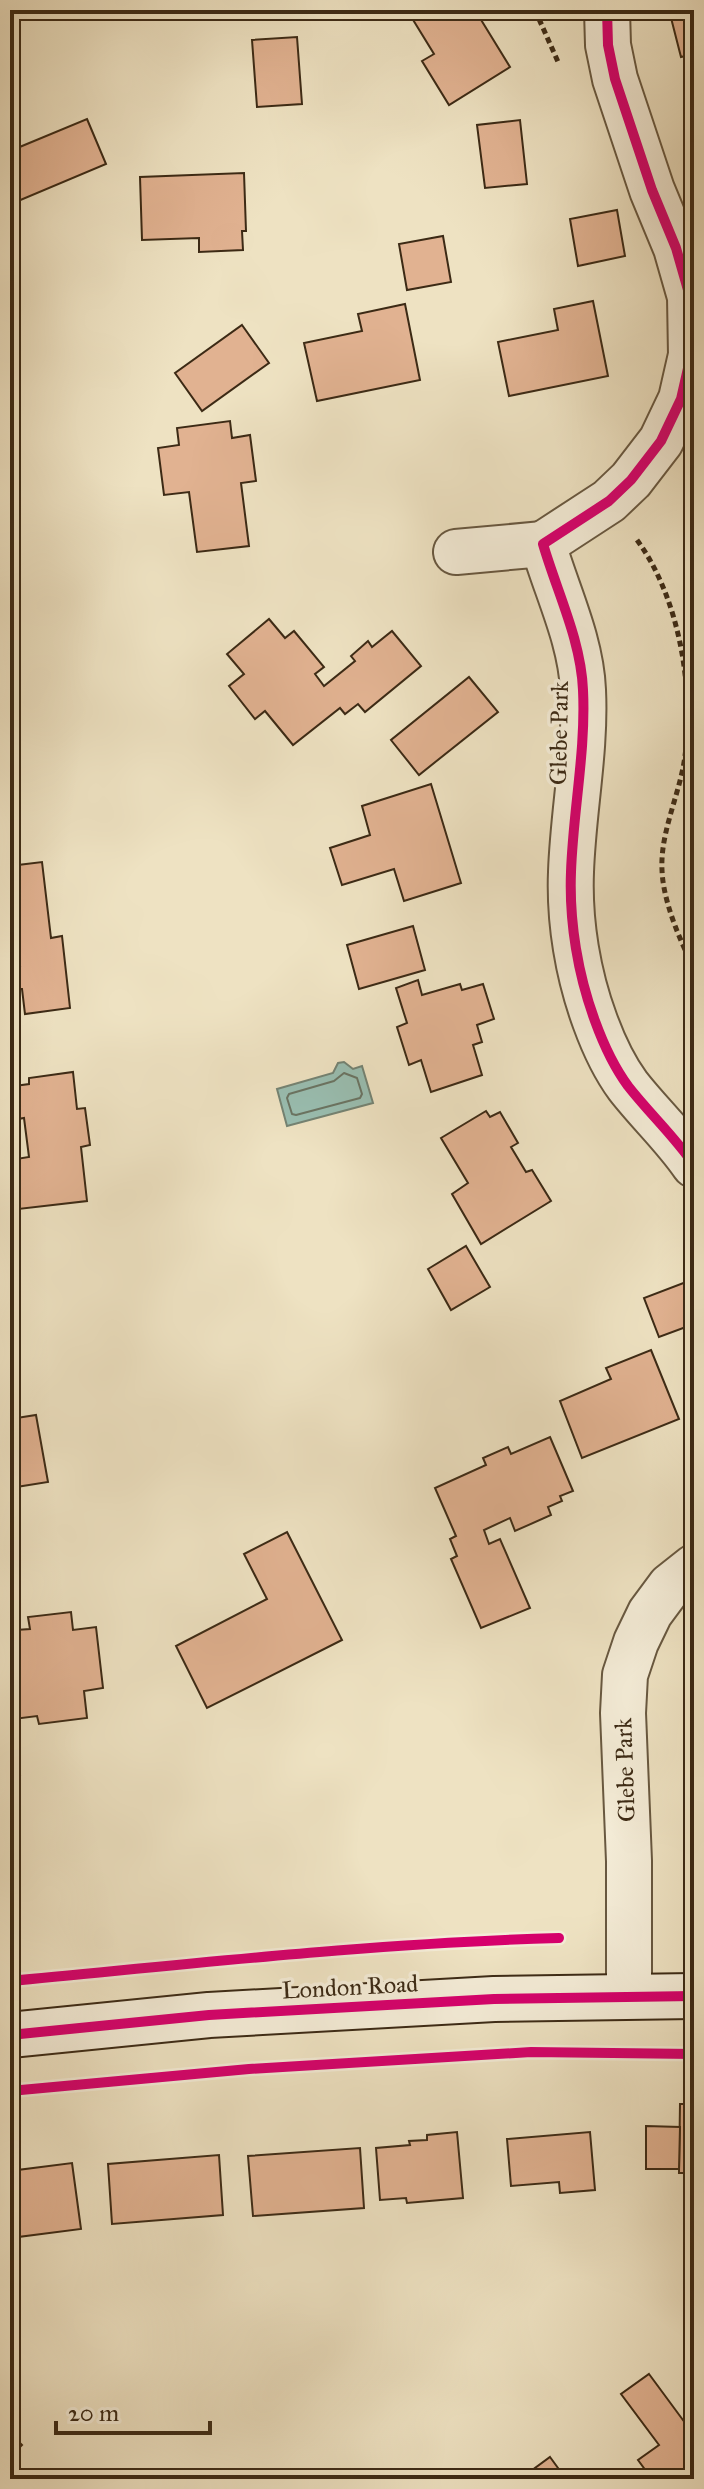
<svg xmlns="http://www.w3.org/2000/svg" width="704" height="2489" viewBox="0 0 704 2489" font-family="'IM FELL Great Primer',serif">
	<rect width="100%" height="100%" fill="#eee2c2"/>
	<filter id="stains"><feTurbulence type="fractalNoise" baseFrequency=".0025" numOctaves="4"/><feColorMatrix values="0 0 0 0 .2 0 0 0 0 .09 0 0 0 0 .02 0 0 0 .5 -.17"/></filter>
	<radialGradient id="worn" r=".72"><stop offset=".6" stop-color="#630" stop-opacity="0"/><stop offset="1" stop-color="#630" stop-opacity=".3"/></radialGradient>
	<path fill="#99beb1" stroke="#748373" stroke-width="2" d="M344 1062 353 1069 362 1066 373 1103 287 1126 277 1089 333 1073 338 1063Z"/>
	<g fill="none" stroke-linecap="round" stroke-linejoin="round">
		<path stroke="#6a7463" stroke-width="2" d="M344 1073 357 1078 362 1094 360 1098 296 1115 292 1114 287 1098 289 1094 334 1081Z"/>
	</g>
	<g fill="#e1b291" stroke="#3c2a15" stroke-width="2">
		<path d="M407 10H475L510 67 449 105 422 61 434 54Z"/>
		<path d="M669 10H694V54L681 57Z"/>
		<path d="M297 37 302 104 257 107 252 40Z"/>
		<path d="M87 119 106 164 11 204 10 151Z"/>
		<path d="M520 120 527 184 485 188 477 125Z"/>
		<path d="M244 173 246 231H242L243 250 199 252V238L142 240 140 177Z"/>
		<path d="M617 210 625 256 578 266 570 219Z"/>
		<path d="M443 236 451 282 407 290 399 244Z"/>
		<path d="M593 301 608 376 509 396 498 342 558 330 554 309Z"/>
		<path d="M405 304 420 380 317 401 304 343 362 331 358 314Z"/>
		<path d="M242 325 269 363 202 411 175 373Z"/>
		<path d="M230 421 232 438 250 435 256 481 241 483 249 546 197 552 189 492 164 495 158 448 179 445 177 428Z"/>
		<path d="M269 619 285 638 294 631 324 667 315 674 324 686 355 661 351 656 368 641 372 647 392 631 421 666 365 712 358 704 345 714 340 708 293 745 265 711 255 719 229 686 244 674 227 654Z"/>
		<path d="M469 677 498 712 419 775 391 740Z"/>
		<path d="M431 784 461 883 404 901 394 869 342 885 330 848 370 835 362 806Z"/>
		<path d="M42 862 51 938 62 936 70 1008 25 1014 22 989H16L13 967 20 966 14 927H10V866Z"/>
		<path d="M413 926 425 970 359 989 347 945Z"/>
		<path d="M418 980 422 995 460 984 462 990 483 984 494 1019 477 1025 482 1042 473 1045 482 1075 431 1092 421 1060 409 1065 397 1027 407 1023 396 988Z"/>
		<path d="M73 1072 77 1109 85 1108 90 1145 81 1147 87 1201 10 1210V1160L29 1157 24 1118 18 1119 14 1086 29 1084V1078Z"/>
		<path d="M486 1111 490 1117 500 1112 518 1143 511 1147 526 1172 532 1170 551 1201 481 1244 452 1194 468 1183 441 1138Z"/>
		<path d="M466 1246 490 1287 451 1310 428 1269Z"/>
		<path d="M694 1279V1324L659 1337 644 1298Z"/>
		<path d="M651 1350 679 1419 582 1458 560 1401 611 1379 606 1368Z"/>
		<path d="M36 1415 48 1482 10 1488V1419Z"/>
		<path d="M550 1437 573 1491 560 1496 562 1501 548 1507 551 1515 515 1531 510 1518 484 1530 489 1544 500 1539 530 1608 481 1628 451 1559 457 1556 450 1539 456 1536 435 1488 486 1465 483 1458 508 1447 511 1454Z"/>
		<path d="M287 1532 342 1640 207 1708 176 1646 267 1599 244 1554Z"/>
		<path d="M71 1612 73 1630 96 1627 103 1688 84 1691 87 1718 39 1724 37 1716 13 1719 20 1775 10 1776V1622H15L16 1630 30 1629 28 1617Z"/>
		<path d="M680 2104H694V2173H679Z"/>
		<path d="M646 2126 680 2127 679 2169H646Z"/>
		<path d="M457 2132 463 2198 407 2203 406 2198 380 2200 376 2148 410 2145 409 2141 427 2140V2135Z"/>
		<path d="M590 2132 595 2190 560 2193 559 2182 511 2186 507 2139Z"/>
		<path d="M360 2148 364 2208 253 2216 248 2156Z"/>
		<path d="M219 2155 223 2215 112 2224 108 2164Z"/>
		<path d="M72 2163 81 2229 10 2238V2171Z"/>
		<path d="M649 2374 694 2435V2468L679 2479H652L638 2460 659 2445 621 2394Z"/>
		<path d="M10 2433 22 2445 10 2457Z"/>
		<path d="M550 2457 566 2479H520Z"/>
	</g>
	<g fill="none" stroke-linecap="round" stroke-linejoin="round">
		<g stroke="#685840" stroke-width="48">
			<g id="minor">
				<path d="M607 10 608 45 615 79 652 190 676 248 690 297 691 355 681 399 661 441 631 480 609 501 543 544C557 592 581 640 583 690 586 751 573 811 571 872 569 922 578 975 595 1021 603 1043 614 1067 628 1086 649 1113 675 1137 694 1165"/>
				<path d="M456 552 543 544"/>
				<path d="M629 1996V1861L623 1713 625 1675 636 1642 650 1613 670 1586 694 1567"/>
			</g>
		</g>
		<g stroke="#3c2a15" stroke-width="48">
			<path id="secondary" d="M10 2035 209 2015 494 1999 694 1996"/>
		</g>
		<g stroke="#3c2a15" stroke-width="5" stroke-dasharray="6 4" stroke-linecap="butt">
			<path d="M535 10 559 64"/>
			<path d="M637 540C679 597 694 687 685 756 680 794 660 832 662 870 663 901 680 941 694 968"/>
		</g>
		<use href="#minor" stroke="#f4ecd7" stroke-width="44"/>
		<use href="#secondary" stroke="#f4ecd7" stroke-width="44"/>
		<g stroke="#f4ecd7" stroke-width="15">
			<g id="cycleway">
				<path d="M607 10 608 45 615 79 652 190 676 248 690 297 691 355 681 399 661 441 631 480 609 501 543 544C557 592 581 640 583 690 586 751 573 811 571 872 569 922 578 975 595 1021 603 1043 614 1067 628 1086 649 1113 675 1137 694 1165"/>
				<path d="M10 1981C192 1964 375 1943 559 1938"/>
				<path d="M10 2035 209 2015 494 1999 694 1996"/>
				<path d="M10 2091 249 2069 531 2052 694 2054"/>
			</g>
		</g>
		<use href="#cycleway" stroke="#d6006c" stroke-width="10"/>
	</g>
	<g text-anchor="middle" stroke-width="7" stroke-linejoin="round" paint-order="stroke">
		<g font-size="24" fill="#3c2a15" stroke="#f4ecd7">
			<text transform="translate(559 733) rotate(-89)" y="8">Glebe Park</text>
			<text transform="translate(625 1770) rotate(-92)" y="8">Glebe Park</text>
			<text transform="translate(350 1987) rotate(-3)" y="8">London Road</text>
		</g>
	</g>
	<rect width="704" height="2489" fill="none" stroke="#eee2c2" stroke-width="40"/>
	<rect x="12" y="12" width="680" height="2465" fill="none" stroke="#3c2a15" stroke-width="4"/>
	<rect x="20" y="20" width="664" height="2449" fill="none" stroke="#3c2a15" stroke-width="2"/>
	<path d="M56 2421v12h154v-12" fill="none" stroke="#3c2a15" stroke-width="4"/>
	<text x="68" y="2421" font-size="24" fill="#3c2a15" stroke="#f4ecd7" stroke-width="6" paint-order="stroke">20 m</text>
	<rect width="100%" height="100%" filter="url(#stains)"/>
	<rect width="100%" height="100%" fill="url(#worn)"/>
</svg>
